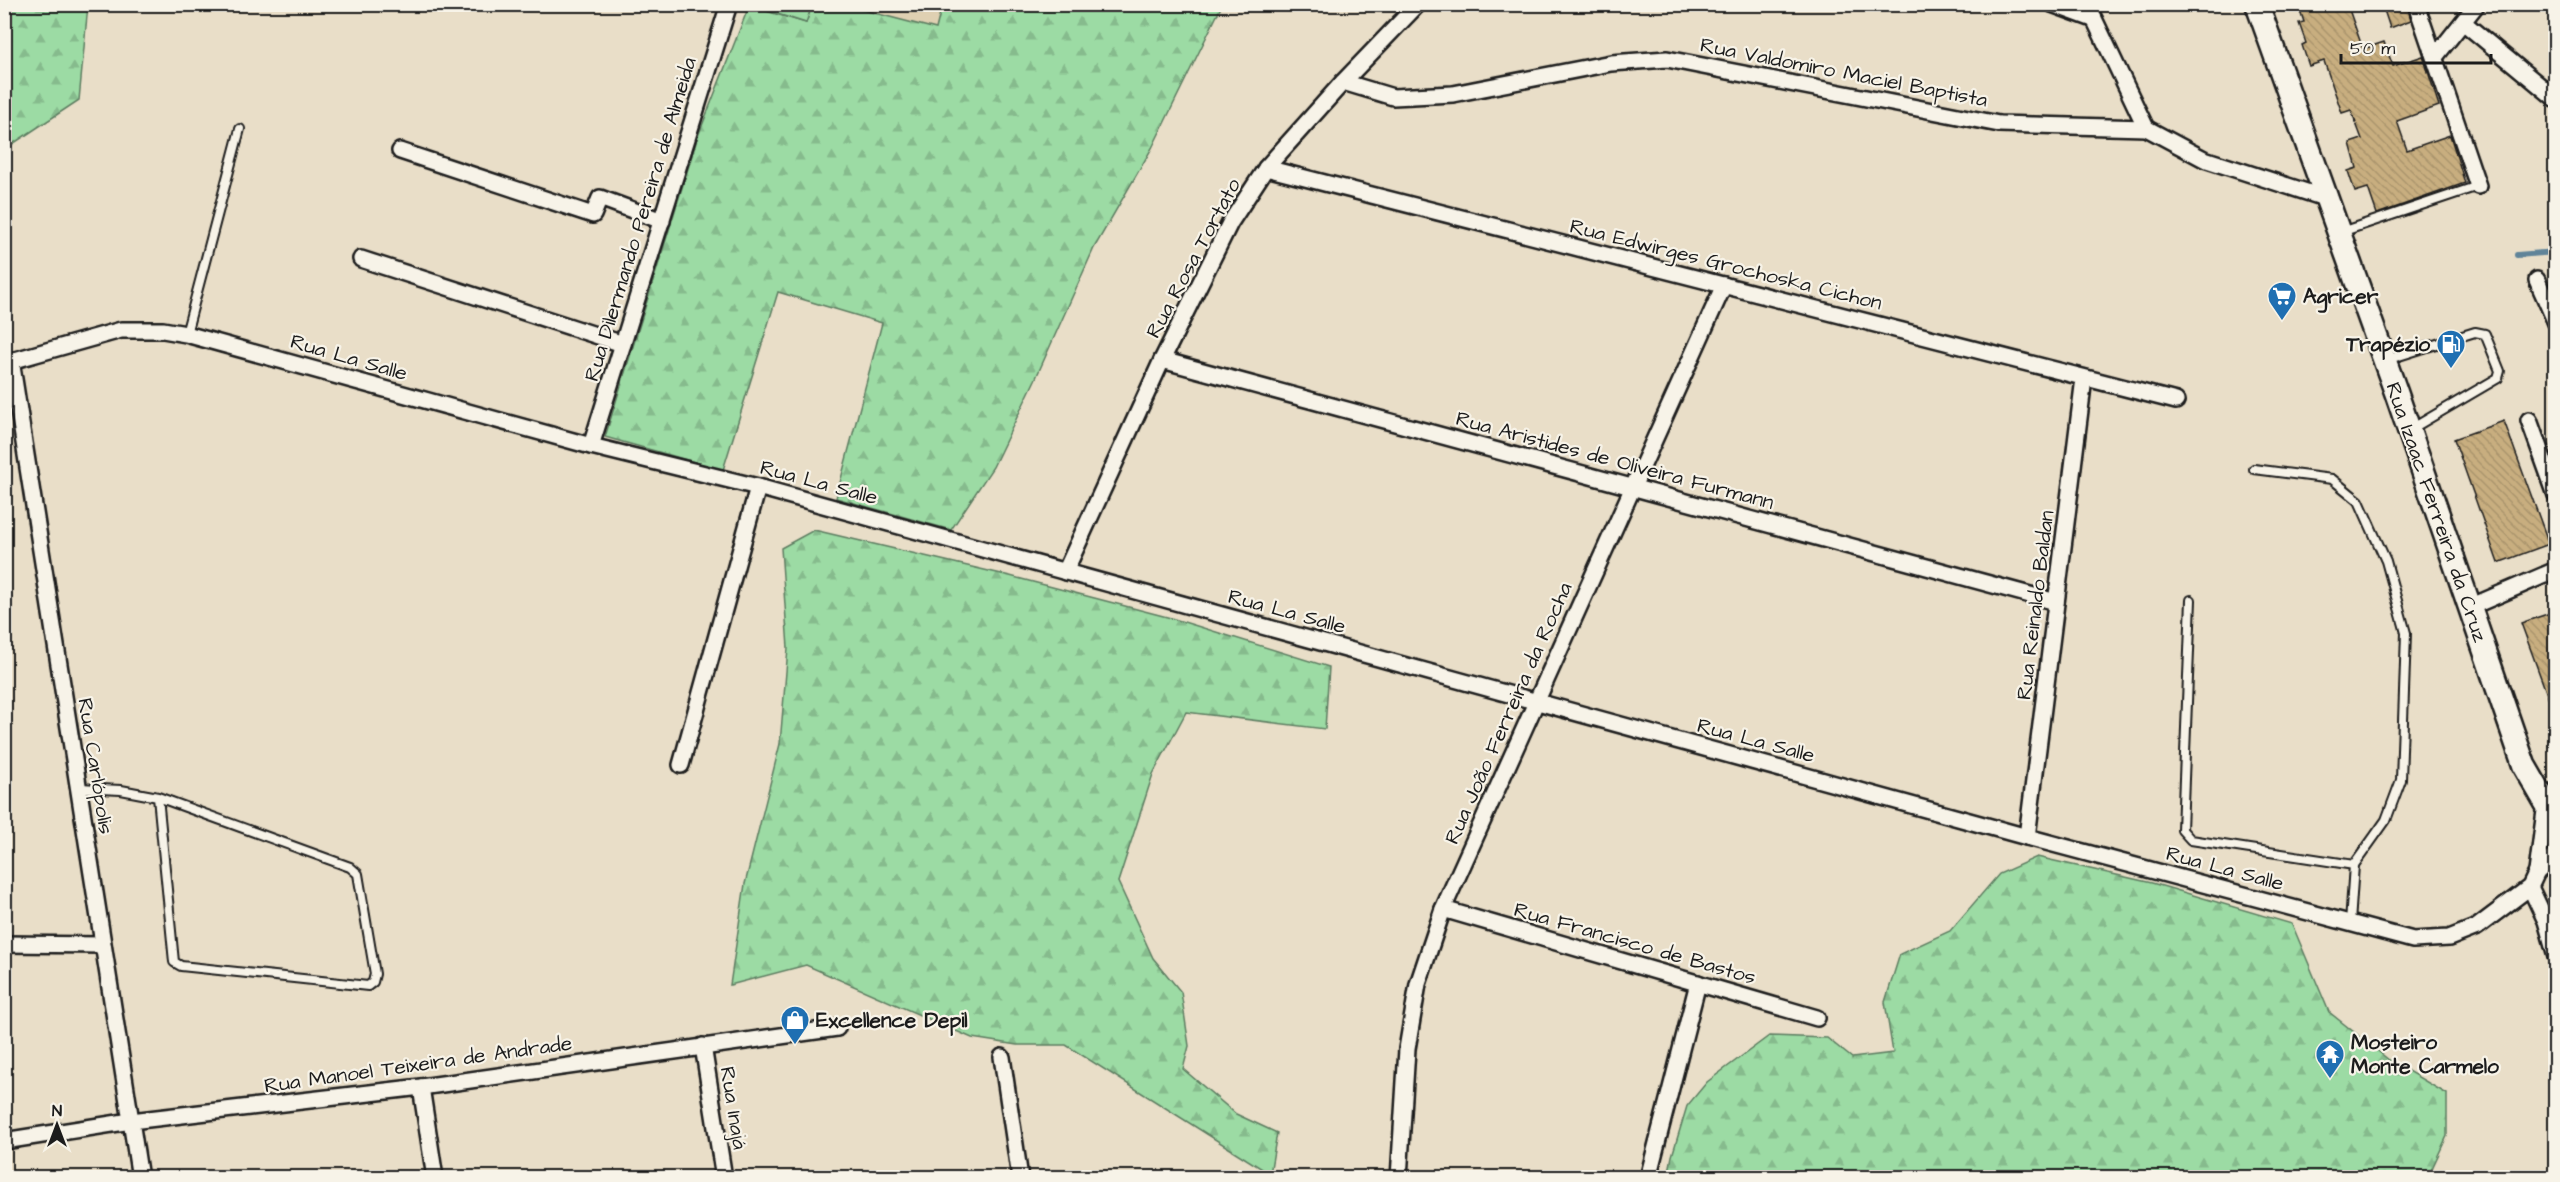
<svg xmlns="http://www.w3.org/2000/svg" width="2560" height="1182" viewBox="0 0 2560 1182" font-family="'Architects Daughter',sans-serif">
	<defs>
		<pattern id="forest-firs" width="22" height="20" patternUnits="userSpaceOnUse" patternTransform="scale(1.5)"><rect width="22" height="20" fill="#9cdba4"/><path d="M5 1l3.5 6h-7zM16 11l3.5 6h-7z" fill="#86bb8d"/></pattern>
		<pattern id="building-back-hatch" width="6" height="6" patternUnits="userSpaceOnUse" patternTransform="scale(1.5)"><rect width="6" height="6" fill="#c8ae7f"/><path d="M-1 5l2 2M0 0l6 6M5-1l2 2" fill="none" stroke="#ab956d"/></pattern>
	</defs>
	<rect width="100%" height="100%" fill="#e9dec8"/>
	<filter id="ink" filterUnits="userSpaceOnUse"><feTurbulence type="fractalNoise" baseFrequency=".0167" numOctaves="2"/><feDisplacementMap in="SourceGraphic" scale="12" xChannelSelector="R" yChannelSelector="G"/><feConvolveMatrix kernelMatrix="1 2 1 2 8 2 1 2 1" color-interpolation-filters="sRGB"/></filter>
	<g filter="url(#ink)">
		<path fill="#dfd0b2" d="M844 5H942L936 29Z"/>
		<g fill="url(#forest-firs)" stroke="#5c7c60" stroke-width="1.5">
			<path d="M5 4 88 5 79 100 5 149Z"/>
			<path d="M812 5H844L936 29 942 5H1222L1152 148 1094 248 1035 380 993 467 951 530 836 498 882 323 778 292 723 470 605 437 698 136 749 6 806 23Z"/>
			<path d="M814 530 1010 576 1171 618 1329 667 1325 729 1186 712 1153 774 1118 882 1153 958 1181 992 1189 1046 1183 1069 1236 1114 1277 1133 1270 1174 1066 1045H1017L972 1038 806 965 730 985 745 884 780 744 788 648 781 548Z"/>
			<path d="M2037 857 2152 883 2292 924 2329 1012 2389 1060 2447 1094V1136L2428 1177H1668L1672 1156 1687 1106 1707 1082 1769 1036 1827 1038 1852 1058 1893 1053 1885 1002 1900 954 1950 931 1999 874Z"/>
		</g>
		<path fill="#9cdba4" stroke="#5c7c60" stroke-width="1.5" d="M749 5V4L812 5 806 23Z"/>
		<g fill="none" stroke-linecap="round" stroke-linejoin="round">
			<path stroke="#608499" stroke-width="6" d="M2517 255 2556 252"/>
		</g>
		<g fill="url(#building-back-hatch)" stroke="#1c1c1c" stroke-width="1.5">
			<path d="M2298 4H2347L2363 49 2384 42 2393 66 2423 56 2439 106 2397 121 2407 150 2450 135 2465 183 2377 214 2368 188 2355 192 2348 171 2357 168 2350 143 2362 139 2351 110 2342 113 2324 61 2309 66 2302 45 2306 43 2299 23 2304 22Z"/>
			<path d="M2382 4H2407L2411 20 2390 28Z"/>
			<path d="M2504 421 2549 544 2498 563 2454 439Z"/>
			<path d="M2556 611V711H2553L2521 623Z"/>
		</g>
		<g fill="none" stroke-linecap="round" stroke-linejoin="round">
			<g stroke="#1c1c1c" stroke-width="12">
				<g id="lane">
					<path d="M2341 232 2478 186"/>
					<path d="M186 334 240 129"/>
					<path d="M2386 360 2475 332 2485 334 2500 371 2498 378 2411 429"/>
					<path d="M2254 469 2332 479 2359 501 2386 561 2406 633 2401 780 2386 820 2354 865"/>
					<path d="M2191 600 2182 830 2191 840 2354 865 2350 923"/>
					<path d="M79 788 121 790 158 797 350 867 358 874 375 974 373 982 368 986 181 966 174 962 158 797"/>
				</g>
			</g>
			<g stroke="#1c1c1c" stroke-width="20">
				<g id="street">
					<path d="M2052 4 2093 19"/>
					<path d="M2087 4 2146 128"/>
					<path d="M2416 4 2478 186"/>
					<path d="M2463 22 2556 99"/>
					<path d="M2435 57 2477 4"/>
					<path d="M1343 82 1393 97 1453 94 1611 63 1667 59 1999 124 2146 128 2204 159 2328 199"/>
					<path d="M400 151 593 215 600 198 662 221"/>
					<path d="M1266 168 2176 401"/>
					<path d="M361 259 623 344"/>
					<path d="M2537 280 2556 323"/>
					<path d="M11 360 140 1178"/>
					<path d="M1162 360 2056 602"/>
					<path d="M4 363 121 330H163L186 334 591 446 758 487 2027 837 2413 940 2449 938 2477 927 2530 887 2537 872 2546 803"/>
					<path d="M2529 420 2556 495"/>
					<path d="M591 446 729 4"/>
					<path d="M1065 572 1162 360 1230 223 1266 168 1343 82 1418 4"/>
					<path d="M2470 607 2556 570"/>
					<path d="M681 765 758 487"/>
					<path d="M2027 837 2084 378"/>
					<path d="M2537 872 2556 856"/>
					<path d="M2530 887 2546 921 2556 956"/>
					<path d="M1443 909 1817 1018"/>
					<path d="M4 944 103 945"/>
					<path d="M703 1046 724 1178"/>
					<path d="M1002 1057 1020 1178"/>
					<path d="M421 1087 435 1178"/>
					<path d="M4 1141 131 1121 421 1087 837 1028"/>
					<path d="M1399 1178 1407 1049 1418 984 1443 909 1724 285"/>
					<path d="M1648 1178 1698 983"/>
				</g>
			</g>
			<g stroke="#1c1c1c" stroke-width="27">
				<path id="secondary" d="M2257 4 2396 392 2524 765 2546 803 2556 810"/>
			</g>
			<use href="#lane" stroke="#f7f3e8" stroke-width="8"/>
			<use href="#street" stroke="#f7f3e8" stroke-width="15"/>
			<use href="#secondary" stroke="#f7f3e8" stroke-width="22"/>
		</g>
	</g>
	<defs>
		<g id="supermarket-pin" transform="scale(1.5)"><path d="M0 17L-7.5 6A9.5 9.5 0 1 1 7.5 6Z" fill="#1f6fb2" stroke="#f7f3e8"/><path d="M-6-5.5h2.5l.6 2H6L4.5 2H-2.5L-4.4-4H-6ZM-1.5 3.2a1.3 1.3 0 1 0 .1 0ZM3 3.2a1.3 1.3 0 1 0 .1 0Z" fill="#fff"/></g>
		<g id="fuel-pin" transform="scale(1.5)"><path d="M0 17L-7.5 6A9.5 9.5 0 1 1 7.5 6Z" fill="#1f6fb2" stroke="#f7f3e8"/><path d="M-5.5-6h7V0h2V4h1.3V-2.5L3-4.5l.8-.8L6-3V5H2.5V1h-1V6h-7ZM-4.2-4.7v3.2H.2V-4.7Z" fill="#fff"/></g>
		<g id="shop-pin" transform="scale(1.5)"><path d="M0 17L-7.5 6A9.5 9.5 0 1 1 7.5 6Z" fill="#1f6fb2" stroke="#f7f3e8"/><path d="M-5-2.5h2.3a2.7 3.5 0 0 1 5.4 0H5L5.5 6h-11ZM-1.5-2.5h3a1.5 2.3 0 0 0-3 0Z" fill="#fff"/></g>
		<g id="temple-pin" transform="scale(1.5)"><path d="M0 17L-7.5 6A9.5 9.5 0 1 1 7.5 6Z" fill="#1f6fb2" stroke="#f7f3e8"/><path d="M0-6L5-2H3V0L6.5 2.5H4V6H1.5V3h-3V6H-4V2.5H-6.5L-3 0V-2H-5Z" fill="#fff"/></g>
	</defs>
	<g fill-rule="evenodd">
		<use href="#supermarket-pin" x="2282" y="296"/>
		<use href="#fuel-pin" x="2451" y="344"/>
		<use href="#shop-pin" x="795" y="1020"/>
		<use href="#temple-pin" x="2330" y="1054"/>
	</g>
	<g text-anchor="middle" stroke-width="4.5" stroke-linejoin="round" paint-order="stroke">
		<g font-size="21" fill="#1c1c1c" stroke="#f7f3e8">
			<text transform="translate(1844 72) rotate(11)" y="7">Rua Valdomiro Maciel Baptista</text>
			<text transform="translate(640 219) rotate(-73)" y="7">Rua Dilermando Pereira de Almeida</text>
			<text transform="translate(1193 258) rotate(-62)" y="7">Rua Rosa Tortato</text>
			<text transform="translate(1726 264) rotate(14)" y="7">Rua Edwirges Grochoska Cichon</text>
			<text transform="translate(349 357) rotate(16)" y="7">Rua La Salle</text>
			<text transform="translate(1615 460) rotate(15)" y="7">Rua Aristides de Oliveira Furmann</text>
			<text transform="translate(819 482) rotate(15)" y="7">Rua La Salle</text>
			<text transform="translate(2437 512) rotate(71)" y="7">Rua Izaac Ferreira da Cruz</text>
			<text transform="translate(2035 605) rotate(-83)" y="7">Rua Reinaldo Baldan</text>
			<text transform="translate(1287 611) rotate(15)" y="7">Rua La Salle</text>
			<text transform="translate(1508 713) rotate(-66)" y="7">Rua João Ferreira da Rocha</text>
			<text transform="translate(1756 740) rotate(15)" y="7">Rua La Salle</text>
			<text transform="translate(96 766) rotate(81)" y="7">Rua Carlópolis</text>
			<text transform="translate(2225 868) rotate(15)" y="7">Rua La Salle</text>
			<text transform="translate(1635 943) rotate(16)" y="7">Rua Francisco de Bastos</text>
			<text transform="translate(418 1064) rotate(-8)" y="7">Rua Manoel Teixeira de Andrade</text>
			<text transform="translate(734 1108) rotate(81)" y="7">Rua Inajá</text>
		</g>
		<g font-size="21" font-weight="bold" fill="#1c1c1c" stroke="#f7f3e8" text-anchor="start">
			<text x="2303" y="303">Agricer</text>
			<text x="2430" y="351" text-anchor="end">Trapézio</text>
			<text x="816" y="1027">Excellence Depil</text>
			<text x="2351" y="1049">Mosteiro<tspan x="2351" dy="24">Monte Carmelo</tspan></text>
		</g>
	</g>
	<rect width="2560" height="1182" fill="none" stroke="#f7f3e8" stroke-width="24"/>
	<rect x="12" y="12" width="2536" height="1158" fill="none" stroke="#1c1c1c" stroke-width="2" filter="url(#ink)"/>
	<g transform="translate(57 1125)" stroke="#f7f3e8" stroke-width="4.5" paint-order="stroke">
	<path d="M0-4.5L10 22L0 15L-10 22Z" fill="#1c1c1c"/>
	<text y="-9" font-size="16" font-weight="bold" text-anchor="middle" fill="#1c1c1c">N</text>
	</g>
	<path d="M2341 54v9h150v-9" fill="none" stroke="#1c1c1c" stroke-width="3"/>
	<text x="2350" y="54" font-size="18" fill="#1c1c1c" stroke="#f7f3e8" stroke-width="4.5" paint-order="stroke">50 m</text>
</svg>
